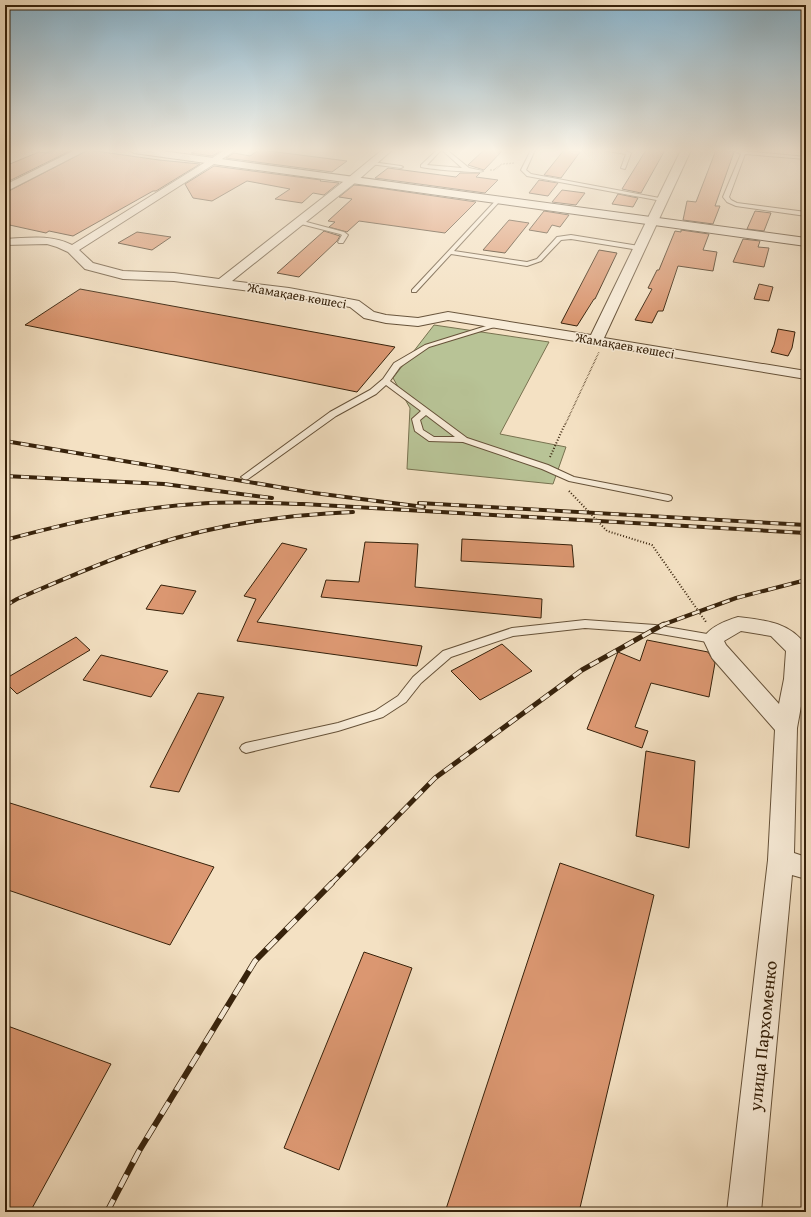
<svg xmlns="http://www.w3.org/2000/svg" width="811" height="1217" viewBox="0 0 811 1217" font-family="'Gentium Book Plus',serif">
	<rect width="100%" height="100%" fill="#f4e1c3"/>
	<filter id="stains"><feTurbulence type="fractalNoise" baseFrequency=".005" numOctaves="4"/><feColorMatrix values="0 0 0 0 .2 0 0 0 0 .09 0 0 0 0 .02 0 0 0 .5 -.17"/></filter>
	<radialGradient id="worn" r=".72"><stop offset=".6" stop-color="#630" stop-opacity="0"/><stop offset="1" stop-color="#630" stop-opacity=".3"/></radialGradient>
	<path fill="#b8c396" stroke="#787250" d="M434 325 549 342 500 434 566 447 553 484 407 469 410 408 393 378Z"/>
	<g fill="#db9771" stroke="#37220b">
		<path d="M53 150H72L5 183V166L39 152 46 153Z"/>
		<path d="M88 150 159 160 200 164 156 191H153L73 236 49 231 46 233 5 224V193Z"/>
		<path d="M199 150H214L221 151 212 156 191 153Z"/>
		<path d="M259 150H261L347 161 332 172 226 158 234 153 250 156Z"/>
		<path d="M484 150H503L484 170 468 165Z"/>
		<path d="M564 150 580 152 561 178 544 175Z"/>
		<path d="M646 150H665L641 193 622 189Z"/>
		<path d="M716 150 731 151 734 152 715 206H720L713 224 683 220 687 201 696 202Z"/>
		<path d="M214 166 321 180 320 181 339 183 324 195 313 193 302 203 275 199 290 189 247 181 212 201 193 198 185 184Z"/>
		<path d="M388 168 456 177 460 173H480L476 177 498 180 485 193 375 178Z"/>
		<path d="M539 180 558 183 548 196 529 193Z"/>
		<path d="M354 185 365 186 476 202 445 233 359 221 347 232 329 227 335 222 328 221 352 199 339 197Z"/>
		<path d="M562 190 585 193 576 205 552 202Z"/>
		<path d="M618 194 638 198 633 207 612 204Z"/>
		<path d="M544 211 569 215 560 227 552 225 547 233 529 230Z"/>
		<path d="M755 211 771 213 764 231 747 229Z"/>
		<path d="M509 220 529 223 505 253 483 250Z"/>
		<path d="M681 230 709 234 703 250 717 252 713 271 678 266 663 311H658L652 323 635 320 652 289 648 288 657 270H659L675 231 681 232Z"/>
		<path d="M324 231 340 236 337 241 299 277 277 273Z"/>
		<path d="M137 232 171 237 152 250 118 243Z"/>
		<path d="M743 239 760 241 758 247 769 248 764 267 733 262Z"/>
		<path d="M599 250 617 253 595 299H594L577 326 561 323Z"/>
		<path d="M759 284 773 287 769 301 754 299Z"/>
		<path d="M80 289 395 347 357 392 25 325Z"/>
		<path d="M778 329 795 332 792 348 788 356 771 352 774 345Z"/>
		<path d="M462 539 572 545 574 567 461 561Z"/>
		<path d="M365 542 418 544 415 587 542 599 541 618 321 597 326 580 359 582Z"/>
		<path d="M282 543 307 549 257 622 422 646 417 666 237 641 256 599 244 596Z"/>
		<path d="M161 585 196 591 183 614 146 609Z"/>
		<path d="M76 637 90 650 17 694 5 682V679Z"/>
		<path d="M647 640 708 652 715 663 709 697 651 683 635 727 648 731 642 748 587 729 618 652 640 661Z"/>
		<path d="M502 644 532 671 480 700 451 671Z"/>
		<path d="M101 655 168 671 151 697 83 680Z"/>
		<path d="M198 693 224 697 179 792 150 787Z"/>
		<path d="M646 751 695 761 689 848 636 836Z"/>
		<path d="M10 803 214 867 170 945 5 889V810Z"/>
		<path d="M560 863 654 895 579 1212H445Z"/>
		<path d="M364 952 412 968 339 1170 284 1148Z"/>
		<path d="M5 1025 111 1064 30 1212H5Z"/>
	</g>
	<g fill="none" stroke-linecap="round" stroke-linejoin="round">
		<g stroke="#665239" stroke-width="2">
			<g id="lane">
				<path d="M437 150H441L427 165 462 168 442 150H447L469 168 483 171C478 174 431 169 421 167V165Z"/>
				<path d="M531 150H535L526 170 531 174 665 199 662 201 527 176 521 170Z"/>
				<path d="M605 150 626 151 631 153 625 169 621 168 626 154 607 151Z"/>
				<path d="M732 150 806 157V159L745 154 729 197 731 200 737 203 806 212V216L736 206 727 202 723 197 741 154Z"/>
				<path d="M372 162 401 166 403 167 401 168 370 164Z"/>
				<path d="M498 198 500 199V201L454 251 527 262 537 259 557 237 571 235 639 246 642 248 639 250 571 239 561 240 541 261 527 266 451 254 416 292H412V290Z"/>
				<path d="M299 220 344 232 348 235 343 243H339L338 242 342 235 340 234 297 223V221Z"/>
				<path d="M499 322 502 324 501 325 429 347 400 367 390 381 467 438 548 465 574 477 668 495 671 496 672 498 671 500 668 501 569 481 542 469 463 442 429 441 415 431 412 419 421 411 386 385 376 394 336 416 248 479 245 480 241 477 330 412 370 390 383 379 394 363 425 345ZM426 415 455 437H434L423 430 420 420Z"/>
				<path d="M585 620 655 625 713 635 717 636 718 639 717 642 713 643 655 633 585 628 513 636 451 657 421 683 406 702 383 717 338 731 246 753 242 751 240 748 242 745 246 743 338 723 375 711 398 696 413 677 443 651 512 628Z"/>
			</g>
		</g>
		<g stroke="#665239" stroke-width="2">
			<g id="street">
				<path d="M75 150H87L5 192V185Z"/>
				<path d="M225 150H236L79 250 93 263 123 271 174 273 219 279 348 178 382 150H392L356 182 232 281 289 288 354 300 359 301 374 312 386 315 418 318 448 312 591 335 681 150H691L604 338 806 371V379L448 320 418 326 386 323 364 318 350 307 289 296 174 281 123 279 85 269 68 252 57 247 47 244 5 245V239C27 238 51 234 72 245Z"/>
				<path d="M738 617C763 620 791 622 806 646V679L797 728 794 853 806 857V879L792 875 761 1212H727L768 860 775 730 712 658 703 639C709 627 725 621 738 617ZM741 631 771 636 786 651 784 679 779 704 726 645 724 641Z"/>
			</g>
		</g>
		<g stroke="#37220b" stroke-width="2">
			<path id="secondary" d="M129 150H155L806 238V246L134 153Z"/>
		</g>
		<g stroke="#37220b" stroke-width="1.5" stroke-dasharray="0.5 1" stroke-linecap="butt">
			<path d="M490 170H494L502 164 515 163"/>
			<path d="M565 425 599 352"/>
		</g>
		<g stroke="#37220b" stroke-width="2" stroke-dasharray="1 2" stroke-linecap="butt">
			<path d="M550 457 565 424"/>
			<path d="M569 491 607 531 652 545 706 622"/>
		</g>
		<use href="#lane" fill="#f8ecd8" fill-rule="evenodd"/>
		<use href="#street" fill="#f8ecd8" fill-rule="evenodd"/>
		<use href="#secondary" fill="#f8ecd8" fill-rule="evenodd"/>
		<g stroke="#37220b" stroke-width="4">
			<g id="rail-far2">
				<path d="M5 441 314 493 424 507"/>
				<path d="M5 476 164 484 272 498"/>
				<path d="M419 503 806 525"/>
				<path d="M5 540C68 523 132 508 196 504 232 501 267 503 303 504L806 533"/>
				<path d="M5 606 17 599C62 580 106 560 153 545 217 524 285 515 353 512"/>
				<path d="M662 625 736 598 806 580"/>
			</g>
		</g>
		<g stroke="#37220b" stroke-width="5">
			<path id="rail-far1" d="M331 884 435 778 582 670 664 624"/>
		</g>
		<g stroke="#37220b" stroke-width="6">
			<path id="rail" d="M107 1212 139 1151 255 961 332 883"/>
		</g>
		<use href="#rail-far2" stroke="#f8ecd8" stroke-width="2.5" stroke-dasharray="8" stroke-linecap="butt"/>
		<use href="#rail-far1" stroke="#f8ecd8" stroke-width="3.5" stroke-dasharray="10" stroke-linecap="butt"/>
		<use href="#rail" stroke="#f8ecd8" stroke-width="4.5" stroke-dasharray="14" stroke-linecap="butt"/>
	</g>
	<linearGradient id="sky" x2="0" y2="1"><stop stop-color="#89b8d4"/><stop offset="0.47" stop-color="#faf2e4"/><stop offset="1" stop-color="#faf2e4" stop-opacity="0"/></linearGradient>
	<rect width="811" height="320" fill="url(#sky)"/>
	<g text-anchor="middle" stroke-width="3" stroke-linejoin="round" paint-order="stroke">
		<g font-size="13" fill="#37220b" stroke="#f8ecd8">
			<text transform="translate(297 295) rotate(10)" y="5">Жамақаев көшесі</text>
			<text transform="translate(625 345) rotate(10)" y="5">Жамақаев көшесі</text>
		</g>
		<g font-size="18" fill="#37220b" stroke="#f8ecd8">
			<text transform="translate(763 1036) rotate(-84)" y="6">улица Пархоменко</text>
		</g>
	</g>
	<rect width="811" height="1217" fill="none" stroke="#f4e1c3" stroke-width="20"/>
	<rect x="6" y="6" width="799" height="1205" fill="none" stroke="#37220b" stroke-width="2"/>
	<rect x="10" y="10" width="791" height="1197" fill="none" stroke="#37220b"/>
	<rect width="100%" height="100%" filter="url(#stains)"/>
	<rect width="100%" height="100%" fill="url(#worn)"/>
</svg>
